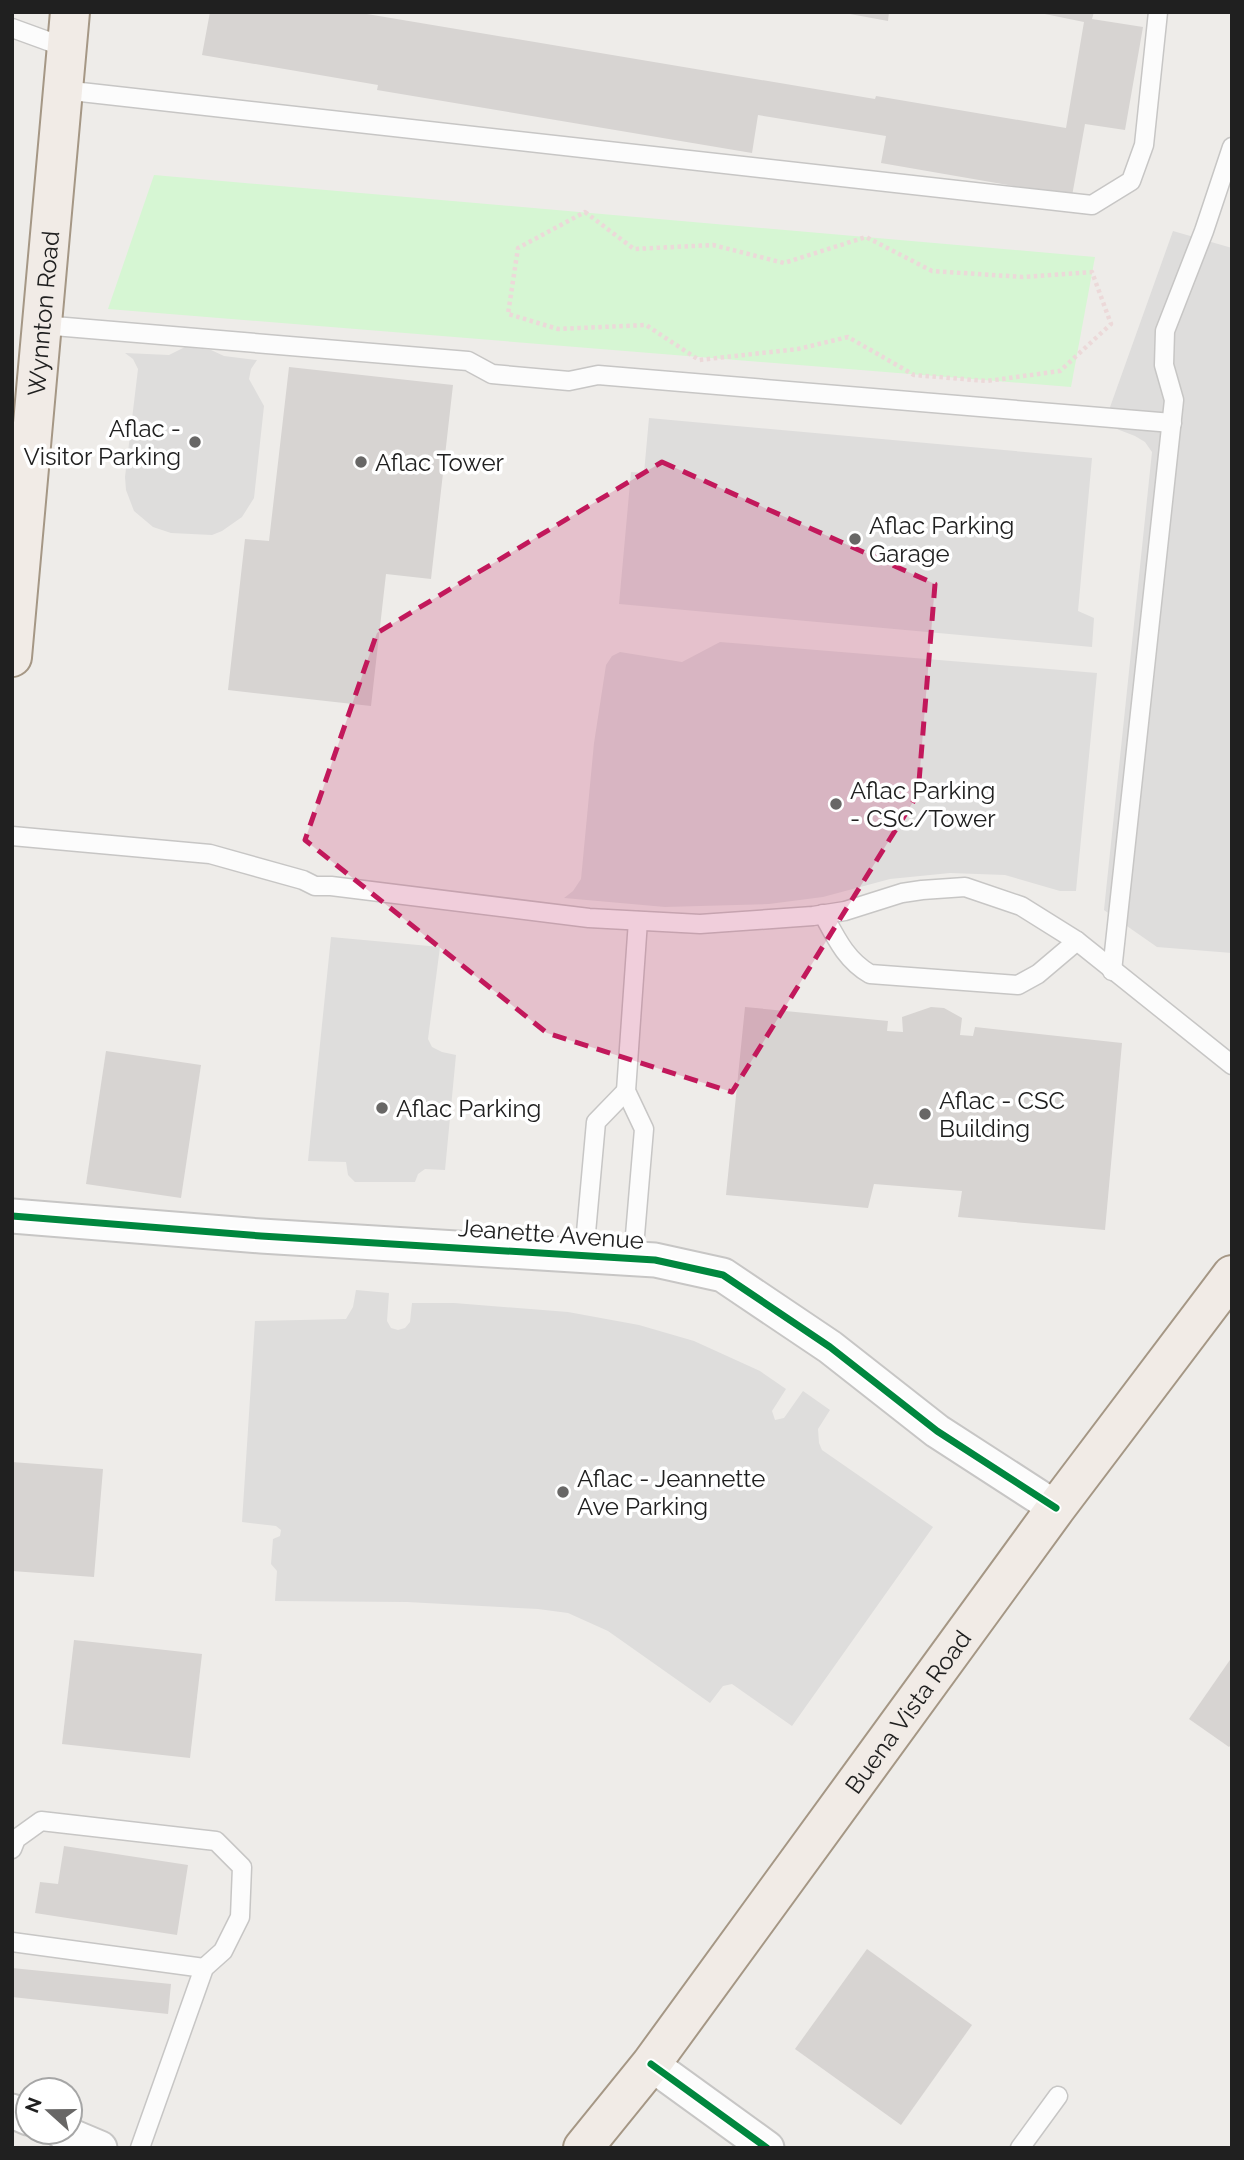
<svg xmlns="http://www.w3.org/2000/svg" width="1244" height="2160" font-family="Raleway,sans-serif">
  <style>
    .park { fill: #d6f6d3 }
    .parking { fill: #dedddc }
    .building { fill: #d7d4d2 }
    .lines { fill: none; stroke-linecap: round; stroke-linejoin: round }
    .lane-casing { stroke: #c7c6c5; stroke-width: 21 }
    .street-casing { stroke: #c7c6c5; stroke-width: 37 }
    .primary-casing { stroke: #a59785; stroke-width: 42 }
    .path { stroke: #ecd9d9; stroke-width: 4.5; stroke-dasharray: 3.5 3.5; stroke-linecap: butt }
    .lane { stroke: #fcfcfc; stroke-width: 18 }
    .street { stroke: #fcfcfc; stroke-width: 33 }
    .primary { stroke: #f1ebe6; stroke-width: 38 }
    .cycleway-casing { stroke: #fff; stroke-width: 11 }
    .cycleway { stroke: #00873e; stroke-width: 7 }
    .marked { fill: #c2185b; fill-opacity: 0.2; stroke: #c2185b; stroke-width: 5; stroke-dasharray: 14 9; stroke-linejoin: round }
    .poi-dot { fill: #686766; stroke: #fff; stroke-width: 2.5 }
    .labels { text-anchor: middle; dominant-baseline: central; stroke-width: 7; stroke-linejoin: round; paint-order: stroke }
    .street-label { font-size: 24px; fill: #202020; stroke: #fff }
    .poi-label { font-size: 24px; fill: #202020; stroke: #fff; text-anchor: start }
  </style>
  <rect width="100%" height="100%" fill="#eeece9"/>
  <polygon class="park" points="154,175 1095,257 1071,387 108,309"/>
  <g class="parking">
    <polygon points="1173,231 1232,248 1232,953 1157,947 1104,910 1152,452 1145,442 1135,436 1104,424"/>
    <polygon points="185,347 211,350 224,356 257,360 251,369 249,379 264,406 254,498 242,517 222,531 212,535 171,533 153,527 134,511 126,490 125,477 138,369 133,359 125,353 169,355"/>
    <polygon points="649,418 1092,458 1078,611 1094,618 1092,647 619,604 631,472 644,473"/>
    <polygon points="720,642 1097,673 1076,891 1060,891 1005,875 950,873 890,879 823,897 769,904 665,907 564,898 573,891 581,879 594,743 606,665 612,656 620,652 682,662"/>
    <polygon points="331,937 440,947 428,1039 432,1047 442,1052 456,1055 445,1170 425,1169 418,1174 415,1182 355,1182 348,1175 346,1162 308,1161"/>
    <polygon points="356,1290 389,1293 387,1321 391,1328 398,1330 405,1328 410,1322 412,1303 454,1303 568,1312 639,1325 694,1341 760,1371 786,1389 772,1411 775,1420 784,1418 803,1391 830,1410 818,1429 819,1443 822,1450 933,1527 792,1726 732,1684 723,1686 710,1703 608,1631 568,1613 538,1609 407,1602 275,1601 277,1571 271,1564 273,1539 280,1536 281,1530 276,1526 242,1522 255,1321 346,1319 353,1307"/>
  </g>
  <g class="building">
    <polygon points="210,12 355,12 875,99 876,96 1066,128 1084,22 1035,12 1094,12 1092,19 1143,27 1125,130 1085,124 1072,196 881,163 886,136 758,115 752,153 377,90 378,85 202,55"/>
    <polygon points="839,12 889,12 888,21"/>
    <polygon points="289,367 453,385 431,579 386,574 371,706 228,690 245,539 269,541"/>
    <polygon points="745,1007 888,1021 887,1031 903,1032 902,1017 931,1007 944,1008 962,1018 960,1035 973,1036 975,1027 1122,1043 1105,1230 958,1217 962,1191 874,1184 868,1208 726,1195"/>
    <polygon points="106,1051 201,1065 181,1198 86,1184"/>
    <polygon points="12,1462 103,1469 94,1577 12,1571"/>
    <polygon points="74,1640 202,1654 190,1758 62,1744"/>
    <polygon points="1232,1657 1232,1744 1229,1747 1189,1719"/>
    <polygon points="64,1846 188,1865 177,1935 35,1913 40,1882 58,1884"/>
    <polygon points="867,1949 972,2025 901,2125 795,2049"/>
    <polygon points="12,1968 171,1984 168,2014 12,1997"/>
  </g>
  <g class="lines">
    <defs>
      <g id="lane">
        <polyline points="12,28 67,48"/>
        <polyline points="63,90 1092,205 1131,181 1144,145 1158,12"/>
        <polyline points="42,325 468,361 492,374 569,381 598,375 1172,423"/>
        <polyline points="12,836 210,854 303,880 315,886 331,886 589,918 700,924 813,916 845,911 902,893 922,890 965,887 1021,906 1077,941 1232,1065"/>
        <path d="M823,914C836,938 846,960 870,974L1018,985L1038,974L1077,941"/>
        <polyline points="1112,971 1174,400 1164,365 1165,331 1204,231 1232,147"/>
        <polyline points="584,1255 596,1122 626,1091"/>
        <polyline points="633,1259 644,1129 626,1091 638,921"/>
        <polyline points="12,1849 16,1839 41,1821 216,1841 242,1867 240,1917 223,1951 204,1968 140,2148"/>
        <polyline points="12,1942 204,1968"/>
        <polyline points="1020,2148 1058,2096"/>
      </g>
      <g id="street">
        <polyline points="12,1216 261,1236 655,1260 723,1275 830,1347 937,1431 1056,1508"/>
        <polyline points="651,2064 767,2148"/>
        <polyline points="12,2111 28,2118"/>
        <polyline points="62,2132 100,2148"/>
      </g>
      <g id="primary">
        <path id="s1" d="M12,657L70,12"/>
        <path id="s2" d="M583,2148L651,2064L1056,1508L1232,1275"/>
      </g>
    </defs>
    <use href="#lane" class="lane-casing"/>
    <use href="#street" class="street-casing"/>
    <use href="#primary" class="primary-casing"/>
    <polygon class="path" points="585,212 634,249 713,245 784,263 866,237 932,271 1023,277 1092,272 1111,324 1060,371 987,381 914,375 848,337 798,349 699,360 646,325 558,329 508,314 518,248"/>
    <use href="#lane" class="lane"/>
    <use href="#street" class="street"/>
    <use href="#primary" class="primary"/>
    <defs>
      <g id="cycleway">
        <polyline points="12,1216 261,1236 655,1260 723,1275 830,1347 937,1431 1056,1508"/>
        <polyline points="651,2064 767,2148"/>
      </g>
    </defs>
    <use href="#cycleway" class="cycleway-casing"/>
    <use href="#cycleway" class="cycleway"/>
  </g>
  <path class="marked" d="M662,462L935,584L918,794L732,1092L547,1033L305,840L377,633Z"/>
  <g class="poi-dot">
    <circle cx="195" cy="442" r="7"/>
    <circle cx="361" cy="462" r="7"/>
    <circle cx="855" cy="539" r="7"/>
    <circle cx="836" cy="804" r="7"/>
    <circle cx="382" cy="1108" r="7"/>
    <circle cx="925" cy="1114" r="7"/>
    <circle cx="563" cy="1492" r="7"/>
  </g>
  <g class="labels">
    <g class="street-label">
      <text stroke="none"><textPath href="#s1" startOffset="345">Wynnton Road</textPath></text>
      <text transform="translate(551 1234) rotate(4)">Jeanette Avenue</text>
      <text stroke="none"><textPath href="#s2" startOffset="544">Buena Vista Road</textPath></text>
    </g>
    <g class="poi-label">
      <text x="181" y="428" text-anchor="end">Aflac -<tspan x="181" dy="28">Visitor Parking</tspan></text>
      <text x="375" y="462">Aflac Tower</text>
      <text x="869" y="525">Aflac Parking<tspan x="869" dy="28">Garage</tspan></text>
      <text x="850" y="790">Aflac Parking<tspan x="850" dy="28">- CSC/Tower</tspan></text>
      <text x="939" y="1100">Aflac - CSC<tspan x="939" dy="28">Building</tspan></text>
      <text x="396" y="1108">Aflac Parking</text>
      <text x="577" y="1478">Aflac - Jeannette<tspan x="577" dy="28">Ave Parking</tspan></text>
    </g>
  </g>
  <rect width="1244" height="2160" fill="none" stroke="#202020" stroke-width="28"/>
  <g transform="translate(49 2111) rotate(291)"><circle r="33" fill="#ffffff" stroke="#a6a6a6" stroke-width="2"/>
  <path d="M0-5L12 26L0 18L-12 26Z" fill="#686766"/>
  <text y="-10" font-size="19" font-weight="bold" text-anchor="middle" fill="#202020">N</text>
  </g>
</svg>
